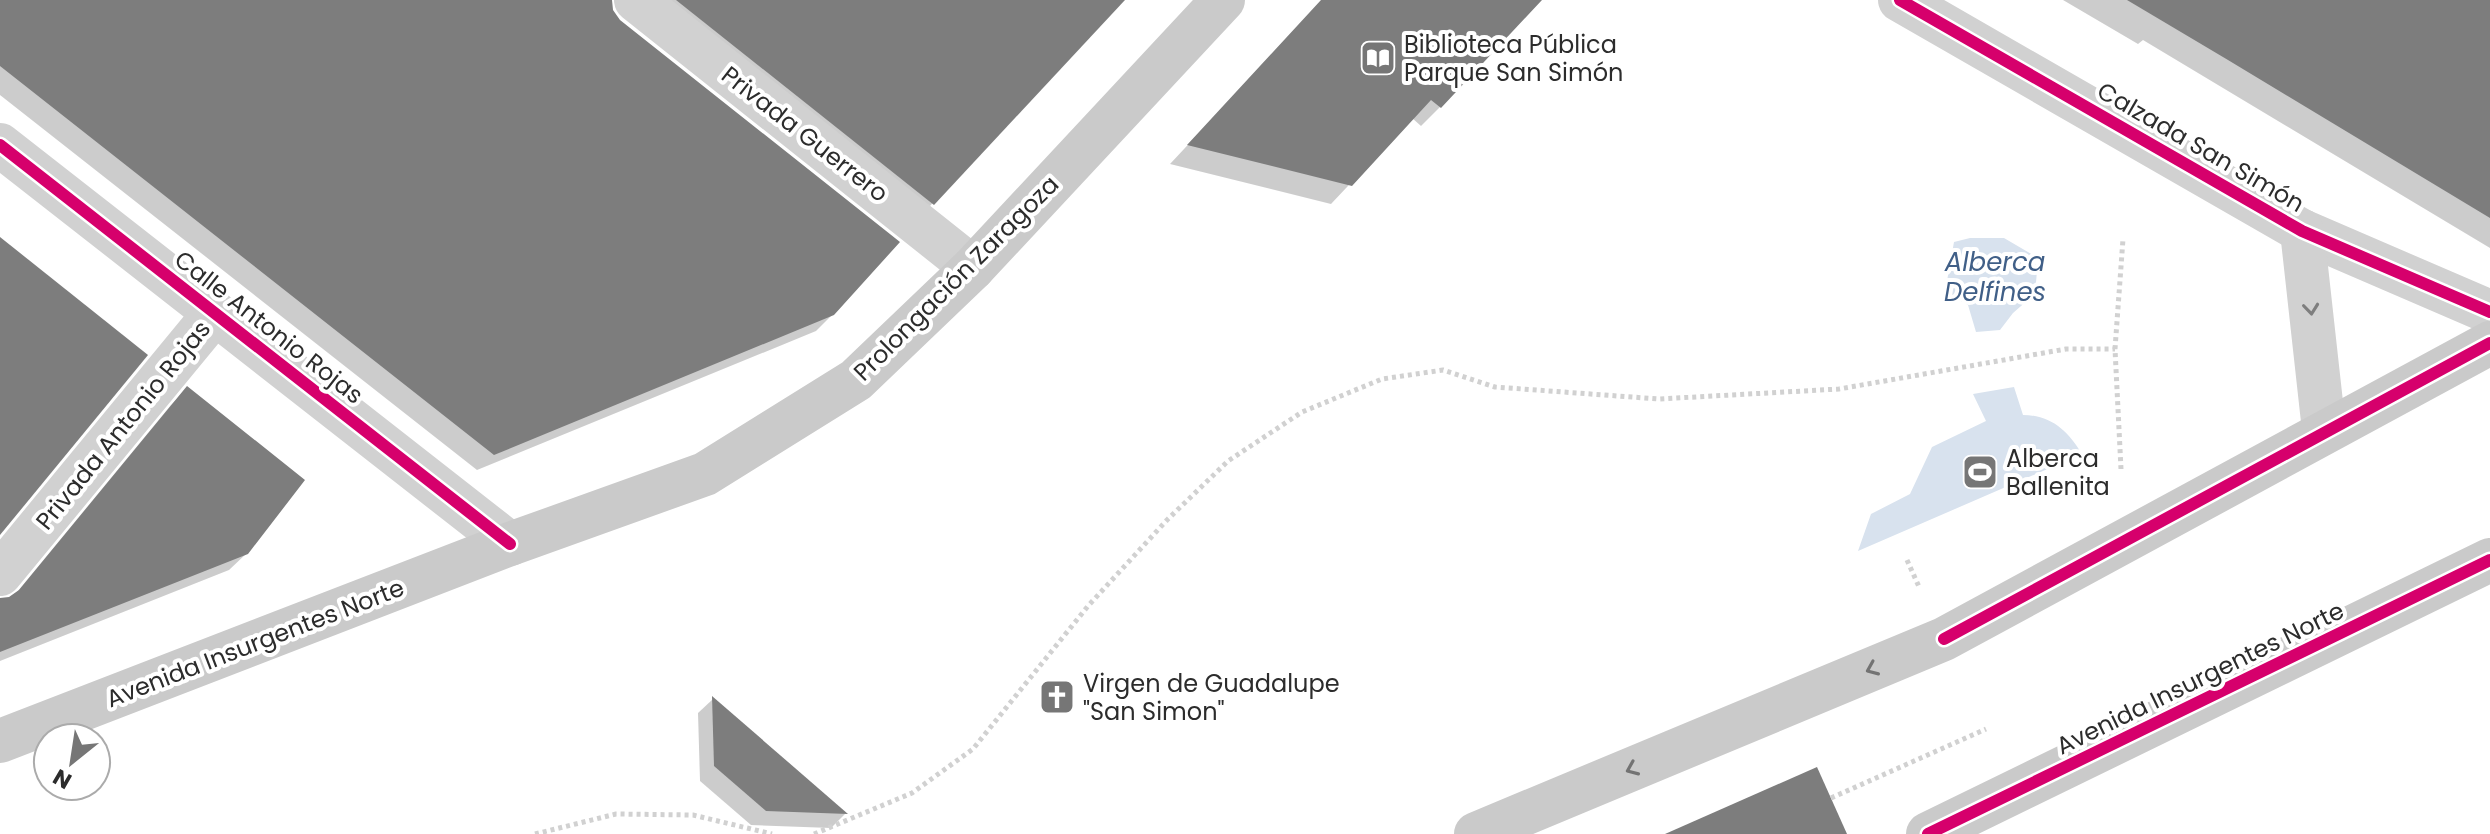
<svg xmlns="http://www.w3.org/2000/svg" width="2490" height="834" font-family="Poppins,sans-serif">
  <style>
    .water { fill: #d8e2ee }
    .shadow { fill: #0003 }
    .building { fill: #7d7d7d }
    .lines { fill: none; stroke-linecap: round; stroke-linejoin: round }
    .path { stroke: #d1d1d1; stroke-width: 5; stroke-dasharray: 4 4; stroke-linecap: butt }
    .minor { stroke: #d1d1d1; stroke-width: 44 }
    .tertiary { stroke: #d1d1d1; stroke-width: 44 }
    .secondary { stroke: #cacaca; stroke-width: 44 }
    .cycleway-casing { stroke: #fff; stroke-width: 17 }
    .cycleway { stroke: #d6006c; stroke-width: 12 }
    .oneway { stroke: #7e7e7e }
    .oneway2 { stroke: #737373 }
    .labels { text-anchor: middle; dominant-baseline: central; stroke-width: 8; stroke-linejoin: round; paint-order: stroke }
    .poi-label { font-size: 24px; fill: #2c2c2c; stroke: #fff; text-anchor: start }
    .street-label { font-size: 24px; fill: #2c2c2c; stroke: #fff }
    .water-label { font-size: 26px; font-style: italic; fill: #405f87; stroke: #fff }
  </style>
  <rect width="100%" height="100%" fill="#fff"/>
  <g class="water">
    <polygon points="1970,238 2004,238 2033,255 2037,271 2035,294 2013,313 2000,330 1976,332 1968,305 1945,292 1954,242"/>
    <path d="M2014,387L2023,415C2051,415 2068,431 2082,454L1858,551L1871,514L1910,494L1932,447L1986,421L1973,394Z"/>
  </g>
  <g class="shadow">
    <polygon points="0,0 610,0 611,11 833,314 816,331 477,470 0,95"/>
    <polygon points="639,0 1121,0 917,220"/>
    <polygon points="1323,0 1509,0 1440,107 1421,126 1412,118 1331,204 1170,164"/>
    <polygon points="2063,0 2490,0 2490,248 2143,40 2138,44"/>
    <polygon points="187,389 247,553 229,570 0,661 0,600 13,597 171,405"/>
    <polygon points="713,699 845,814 831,828 751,825 700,781 698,713"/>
  </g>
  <g class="building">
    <polygon points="0,0 612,0 613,10 620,20 900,242 834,315 494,455 0,66"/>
    <polygon points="676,0 1125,0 934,205"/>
    <polygon points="1321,0 1542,0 1441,108 1431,100 1352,186 1187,145"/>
    <polygon points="2127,0 2490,0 2490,218 2228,60"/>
    <polygon points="0,237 148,355 0,535"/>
    <polygon points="187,386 305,480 248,554 0,652 0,598 9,597 19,590"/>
    <polygon points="712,696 848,814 766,811 714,766"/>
    <polygon points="1817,767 1847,834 1665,834"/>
  </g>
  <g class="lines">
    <g class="path">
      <polyline points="2121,469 2115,349 2123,239"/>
      <polyline points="1907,560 1920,589"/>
      <polyline points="1831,798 1986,729"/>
      <polyline points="535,834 616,814 693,815 772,834"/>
      <polyline points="814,834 912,793 973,749 1088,606 1167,520 1228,461 1302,412 1382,379 1443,370 1495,387 1659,399 1839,389 2066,349 2115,349"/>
    </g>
    <g class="minor">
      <polyline points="636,0 973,268"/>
      <polyline points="0,145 510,544"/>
      <polyline points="0,574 215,313"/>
    </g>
    <g class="tertiary">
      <polyline points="1900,0 2302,231 2490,312"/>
      <polyline points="2302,231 2324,430"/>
    </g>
    <g class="secondary">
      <polyline points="0,741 510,544 705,474 856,380 973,268 1223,0"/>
      <polyline points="1476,834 1944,639 2490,343"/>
      <polyline points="1928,834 2490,560"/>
    </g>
    <defs>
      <g id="cycleway">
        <polyline points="1900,0 2302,231 2490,312"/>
        <polyline points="0,145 510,544"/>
        <polyline points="1944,639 2490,343"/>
        <polyline points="1928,834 2490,560"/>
      </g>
    </defs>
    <use href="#cycleway" class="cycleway-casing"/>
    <use href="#cycleway" class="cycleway"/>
  </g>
  <defs><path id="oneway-chevron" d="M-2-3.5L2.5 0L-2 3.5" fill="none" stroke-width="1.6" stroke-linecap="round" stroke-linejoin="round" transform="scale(2)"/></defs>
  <use class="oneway" href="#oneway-chevron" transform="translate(2311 309) rotate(84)"/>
  <g class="oneway2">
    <use href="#oneway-chevron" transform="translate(1872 669) rotate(157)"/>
    <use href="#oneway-chevron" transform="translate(1632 769) rotate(157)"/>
  </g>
  <defs>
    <symbol id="library-square" viewBox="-11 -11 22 22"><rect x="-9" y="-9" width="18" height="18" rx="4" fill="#767676" stroke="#fff"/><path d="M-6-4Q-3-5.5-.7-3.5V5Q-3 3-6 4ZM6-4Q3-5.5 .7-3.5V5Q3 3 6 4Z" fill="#fff"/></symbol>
    <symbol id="stadium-square" viewBox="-11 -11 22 22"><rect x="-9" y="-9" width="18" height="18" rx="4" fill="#767676" stroke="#fff"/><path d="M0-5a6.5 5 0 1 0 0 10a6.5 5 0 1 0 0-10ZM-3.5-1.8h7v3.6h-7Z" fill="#fff"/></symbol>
    <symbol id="church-square" viewBox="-11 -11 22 22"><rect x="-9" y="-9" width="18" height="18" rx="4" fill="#767676" stroke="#fff"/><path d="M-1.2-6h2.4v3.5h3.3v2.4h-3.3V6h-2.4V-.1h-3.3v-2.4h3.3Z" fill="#fff"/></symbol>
  </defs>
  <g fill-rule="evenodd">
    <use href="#library-square" x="1358" y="38" width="40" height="40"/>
    <use href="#stadium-square" x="1960" y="452" width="40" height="40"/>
    <use href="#church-square" x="1037" y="677" width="40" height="40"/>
  </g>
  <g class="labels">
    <g class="poi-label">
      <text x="1404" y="44">Biblioteca Pública<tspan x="1404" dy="28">Parque San Simón</tspan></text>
      <text x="2006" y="458">Alberca<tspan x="2006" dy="28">Ballenita</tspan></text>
      <text x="1083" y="683">Virgen de Guadalupe<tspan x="1083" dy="28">"San Simon"</tspan></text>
    </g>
    <g class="street-label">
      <text transform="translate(805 134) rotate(38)">Privada Guerrero</text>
      <text transform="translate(2201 147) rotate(30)">Calzada San Simón</text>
      <text transform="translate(956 278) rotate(-45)">Prolongación Zaragoza</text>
      <text transform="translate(269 327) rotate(38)">Calle Antonio Rojas</text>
      <text transform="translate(123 425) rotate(-51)">Privada Antonio Rojas</text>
      <text transform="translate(255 643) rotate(-21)">Avenida Insurgentes Norte</text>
      <text transform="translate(2200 678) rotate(-26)">Avenida Insurgentes Norte</text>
    </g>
    <g class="water-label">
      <text x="1995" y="262">Alberca<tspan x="1995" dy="30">Delfines</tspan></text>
    </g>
  </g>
  <g transform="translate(72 762) rotate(210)"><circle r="38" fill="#ffffff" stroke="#ababab" stroke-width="2"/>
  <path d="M0-6L14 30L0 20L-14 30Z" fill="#767676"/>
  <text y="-12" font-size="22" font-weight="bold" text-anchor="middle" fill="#2c2c2c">N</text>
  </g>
</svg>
